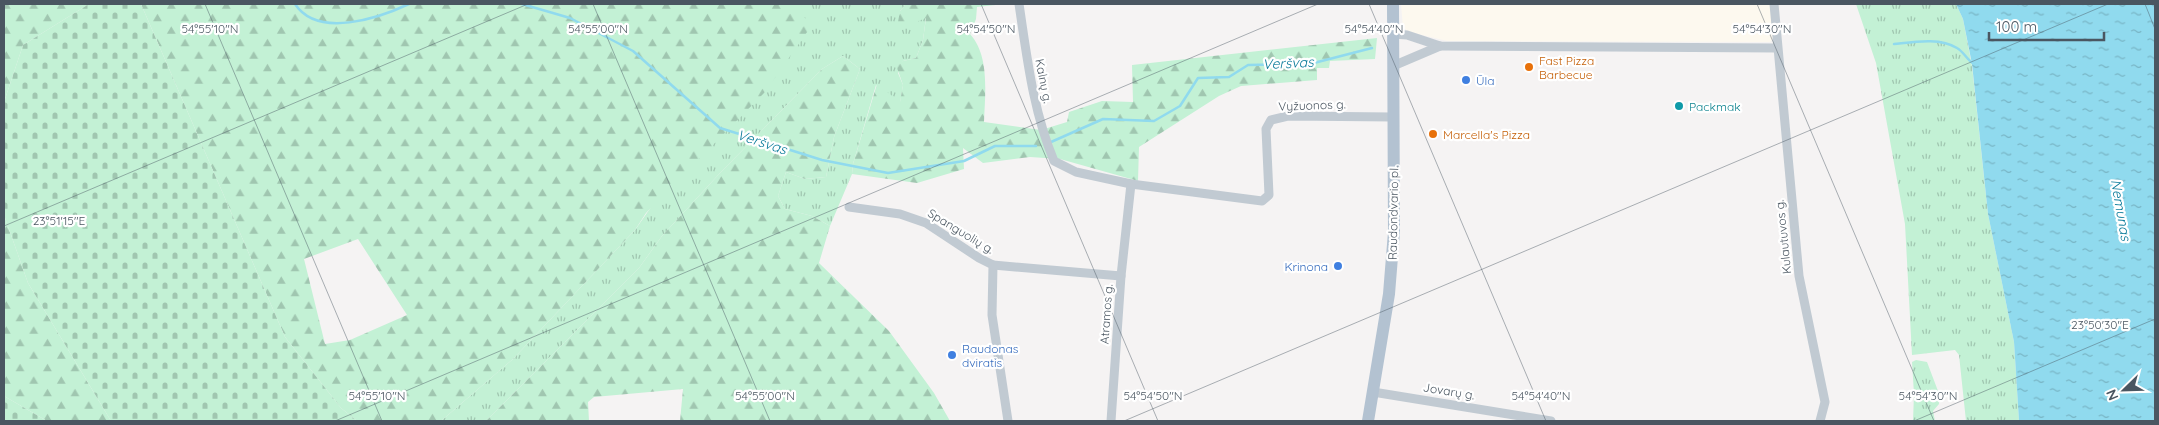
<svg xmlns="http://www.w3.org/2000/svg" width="2159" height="425" font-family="Quicksand,sans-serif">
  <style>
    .commercial { fill: #fdf9ef }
    .grass { fill: url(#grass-tufts) }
    .forest { fill: url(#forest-firs); fill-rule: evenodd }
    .cemetery { fill: url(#cemetery-stones) }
    .water { fill: url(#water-ripples) }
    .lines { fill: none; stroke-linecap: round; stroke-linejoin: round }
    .stream { stroke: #90daee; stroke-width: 2.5 }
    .minor { stroke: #c1cad2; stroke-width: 9 }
    .primary { stroke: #b3c2d1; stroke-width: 12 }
    .ticks { fill: none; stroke: #4a5661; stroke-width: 1; stroke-opacity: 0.45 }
    .food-dot { fill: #e8710a; stroke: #fff; stroke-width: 2 }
    .shop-dot { fill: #3f7fe0; stroke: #fff; stroke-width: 2 }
    .culture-dot { fill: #0f9aa8; stroke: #fff; stroke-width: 2 }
    .labels { text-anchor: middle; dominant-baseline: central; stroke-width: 4.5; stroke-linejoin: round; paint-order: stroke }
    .food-label { font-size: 12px; fill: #c56008; stroke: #fff; text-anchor: start }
    .shop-label { font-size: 12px; fill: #366cbe; stroke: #fff; text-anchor: start }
    .street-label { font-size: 12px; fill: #4a5661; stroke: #fff }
    .culture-label { font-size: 12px; fill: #0d838f; stroke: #fff; text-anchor: start }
    .water-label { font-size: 14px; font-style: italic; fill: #0c7c9b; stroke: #fff }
    .ticks-label { font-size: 12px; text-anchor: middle; fill: #4a5661; stroke: #fff; stroke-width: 4.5; stroke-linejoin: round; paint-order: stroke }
  </style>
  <defs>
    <pattern id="grass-tufts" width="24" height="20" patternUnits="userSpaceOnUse" patternTransform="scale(1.25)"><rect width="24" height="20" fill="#c3f1d5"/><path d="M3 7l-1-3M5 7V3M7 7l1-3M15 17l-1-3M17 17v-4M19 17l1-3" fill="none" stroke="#a0c6b0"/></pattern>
    <pattern id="forest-firs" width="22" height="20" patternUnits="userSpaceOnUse" patternTransform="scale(1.25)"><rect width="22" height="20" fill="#c3f1d5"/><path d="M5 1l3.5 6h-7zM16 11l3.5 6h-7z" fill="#a0c6b0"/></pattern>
    <pattern id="cemetery-stones" width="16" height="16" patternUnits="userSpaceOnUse" patternTransform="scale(1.25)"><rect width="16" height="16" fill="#c3f1d5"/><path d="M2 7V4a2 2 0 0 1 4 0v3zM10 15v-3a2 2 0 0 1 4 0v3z" fill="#a0c6b0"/></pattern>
    <pattern id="water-ripples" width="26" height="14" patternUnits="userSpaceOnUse" patternTransform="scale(1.25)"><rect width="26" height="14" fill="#90daee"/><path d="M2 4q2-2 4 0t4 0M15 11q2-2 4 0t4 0" fill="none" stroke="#78b4c4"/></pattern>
  </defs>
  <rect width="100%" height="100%" fill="#f5f3f3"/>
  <polygon class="commercial" points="1401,4 1767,4 1772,5 1774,37 1770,42 1447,41 1410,32 1403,28"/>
  <g class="grass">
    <polygon points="791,4 906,4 900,11 926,17 923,40 916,58 903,61 898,73 903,85 900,103 876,85 853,164 852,174 830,226 812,216 785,209 778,196 786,172 805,179 826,177 834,137 860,69 843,56 822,69 720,173 662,236 639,268 486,421 441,421 513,359 635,230 792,6"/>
    <polygon points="1856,4 1956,4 1963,19 1972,66 1988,214 2014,342 2019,421 1966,421 1959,355 1955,350 1912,355 1905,224 1876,63"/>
    <polygon points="1916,360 1927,362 1938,391 1939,404 1933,411 1935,421 1913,421 1914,394 1912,362"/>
  </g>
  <g class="forest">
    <polygon points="4,4 89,4 23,45 4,102"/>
    <path d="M141,4H791L812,25L765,92L646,213L635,230L513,359L441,421H357L341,408L285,337ZM358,239L407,315L350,340L325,344L304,259Z"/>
    <path d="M906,4H1004L977,7L976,19L970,34C990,56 985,94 984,122L1041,130L1067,122L1069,112L1102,101L1133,102L1132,65L1377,38L1375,59L1330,61L1329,68H1317V80L1241,86L1219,96L1139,147L1138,181L1060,159L1030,157L983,163L963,148L964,169L917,183L852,174L853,164L877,84L900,102L903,85L896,65L903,61L916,58L923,40L926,18L906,26L898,22L900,11Z"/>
    <polygon points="843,56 860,69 834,137 826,177 805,179 786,172 778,196 785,209 812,216 830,226 819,263 889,331 934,393 950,421 680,421 683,389 594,397 588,402 589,421 486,421 639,268 662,236 720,173 822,69"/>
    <polygon points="4,215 28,283 111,421 47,421 4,396"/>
  </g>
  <g class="cemetery">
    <polygon points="89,4 141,4 285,337 341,408 357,421 111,421 28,283 4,215 4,102 23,45"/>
    <polygon points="4,396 47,421 4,421"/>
  </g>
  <polygon class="water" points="1956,4 2155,4 2155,421 2019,421 2014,342 1988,214 1972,64 1963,19"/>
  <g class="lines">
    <g class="stream">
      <path d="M295,4C318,39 379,18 409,4"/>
      <polyline points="522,4 570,18 633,51 720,128 822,160 888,173 964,161 995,146 1036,146"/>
      <path d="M1894,44C1913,42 1940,37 1957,48C1964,52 1967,60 1974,64"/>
      <polyline points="1051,142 1103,119 1154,121 1180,106 1198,78 1229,77 1248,65 1310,64 1372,48"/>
    </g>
    <g class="minor">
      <path d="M1019,4C1027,57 1033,111 1054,161L1076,172L1131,184L1262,201L1269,195L1266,129L1271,120L1288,116L1393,117"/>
      <polyline points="1774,4 1799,276 1825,402 1820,421"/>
      <polyline points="1393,34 1407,35 1440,46 1777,48"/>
      <polyline points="1393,66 1440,46"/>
      <polyline points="849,207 900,214 926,223 979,258 993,265 992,315 1008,421"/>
      <polyline points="993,265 1121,276"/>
      <polyline points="1373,392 1551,421"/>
      <polyline points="1111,421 1121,276 1131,184"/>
    </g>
    <polyline class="primary" points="1368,421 1389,294 1394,232 1393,4"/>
  </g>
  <path class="ticks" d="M205,4L382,421M593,4L770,421M981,4L1158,421M1369,4L1546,421M1757,4L1934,421M2145,4L2155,29M4,226L528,4M335,421L1318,4M1124,421L2108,4M1914,421L2155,319"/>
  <g class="food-dot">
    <circle cx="1529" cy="67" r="5"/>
    <circle cx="1433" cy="134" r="5"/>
  </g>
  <g class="shop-dot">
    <circle cx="1466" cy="80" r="5"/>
    <circle cx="1338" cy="266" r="5"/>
    <circle cx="952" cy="355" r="5"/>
  </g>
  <circle class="culture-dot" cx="1679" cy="106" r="5"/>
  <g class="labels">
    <g class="food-label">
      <text x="1539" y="60">Fast Pizza<tspan x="1539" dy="14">Barbecue</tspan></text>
      <text x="1443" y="134">Marcella's Pizza</text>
    </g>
    <g class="shop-label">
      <text x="1476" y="80">Ūla</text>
      <text x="1328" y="266" text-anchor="end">Krinona</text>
      <text x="962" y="348">Raudonas<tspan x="962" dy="14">dviratis</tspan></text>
    </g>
    <g class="street-label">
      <text transform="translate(1044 81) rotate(79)">Kalnų g.</text>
      <text transform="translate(1312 105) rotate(-2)">Vyžuonos g.</text>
      <text transform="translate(1393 213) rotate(-89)">Raudondvario pl.</text>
      <text transform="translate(961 231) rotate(31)">Spanguolių g.</text>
      <text transform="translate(1783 237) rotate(-96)">Kulautuvos g.</text>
      <text transform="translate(1106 314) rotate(-86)">Atramos g.</text>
      <text transform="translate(1449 391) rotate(9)">Jovarų g.</text>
    </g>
    <g class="culture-label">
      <text x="1689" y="106">Packmak</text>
    </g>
    <g class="water-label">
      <text transform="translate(1288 63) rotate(-3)">Veršvas</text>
      <text transform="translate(762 142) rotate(18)">Veršvas</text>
      <text transform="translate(2121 210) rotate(80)">Nemunas</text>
    </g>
  </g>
  <g class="ticks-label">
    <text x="210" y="33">54°55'10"N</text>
    <text x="598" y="33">54°55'00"N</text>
    <text x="986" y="33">54°54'50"N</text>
    <text x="1374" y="33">54°54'40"N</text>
    <text x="1762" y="33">54°54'30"N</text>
    <text x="59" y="225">23°51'15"E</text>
    <text x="2100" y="329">23°50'30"E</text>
    <text x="377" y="400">54°55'10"N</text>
    <text x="765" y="400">54°55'00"N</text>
    <text x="1153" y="400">54°54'50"N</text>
    <text x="1541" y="400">54°54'40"N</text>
    <text x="1928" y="400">54°54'30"N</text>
  </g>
  <rect width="2159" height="425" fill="none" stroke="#4a5661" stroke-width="10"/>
  <g transform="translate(2124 390) rotate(247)" stroke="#ffffff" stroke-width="4" paint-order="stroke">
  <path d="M0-4L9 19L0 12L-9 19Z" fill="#4a5661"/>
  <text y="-8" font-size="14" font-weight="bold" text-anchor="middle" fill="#4a5661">N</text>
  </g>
  <path d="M1989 32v8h115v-8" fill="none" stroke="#4a5661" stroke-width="2.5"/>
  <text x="1996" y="32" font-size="15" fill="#4a5661" stroke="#ffffff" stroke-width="4" paint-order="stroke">100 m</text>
</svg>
